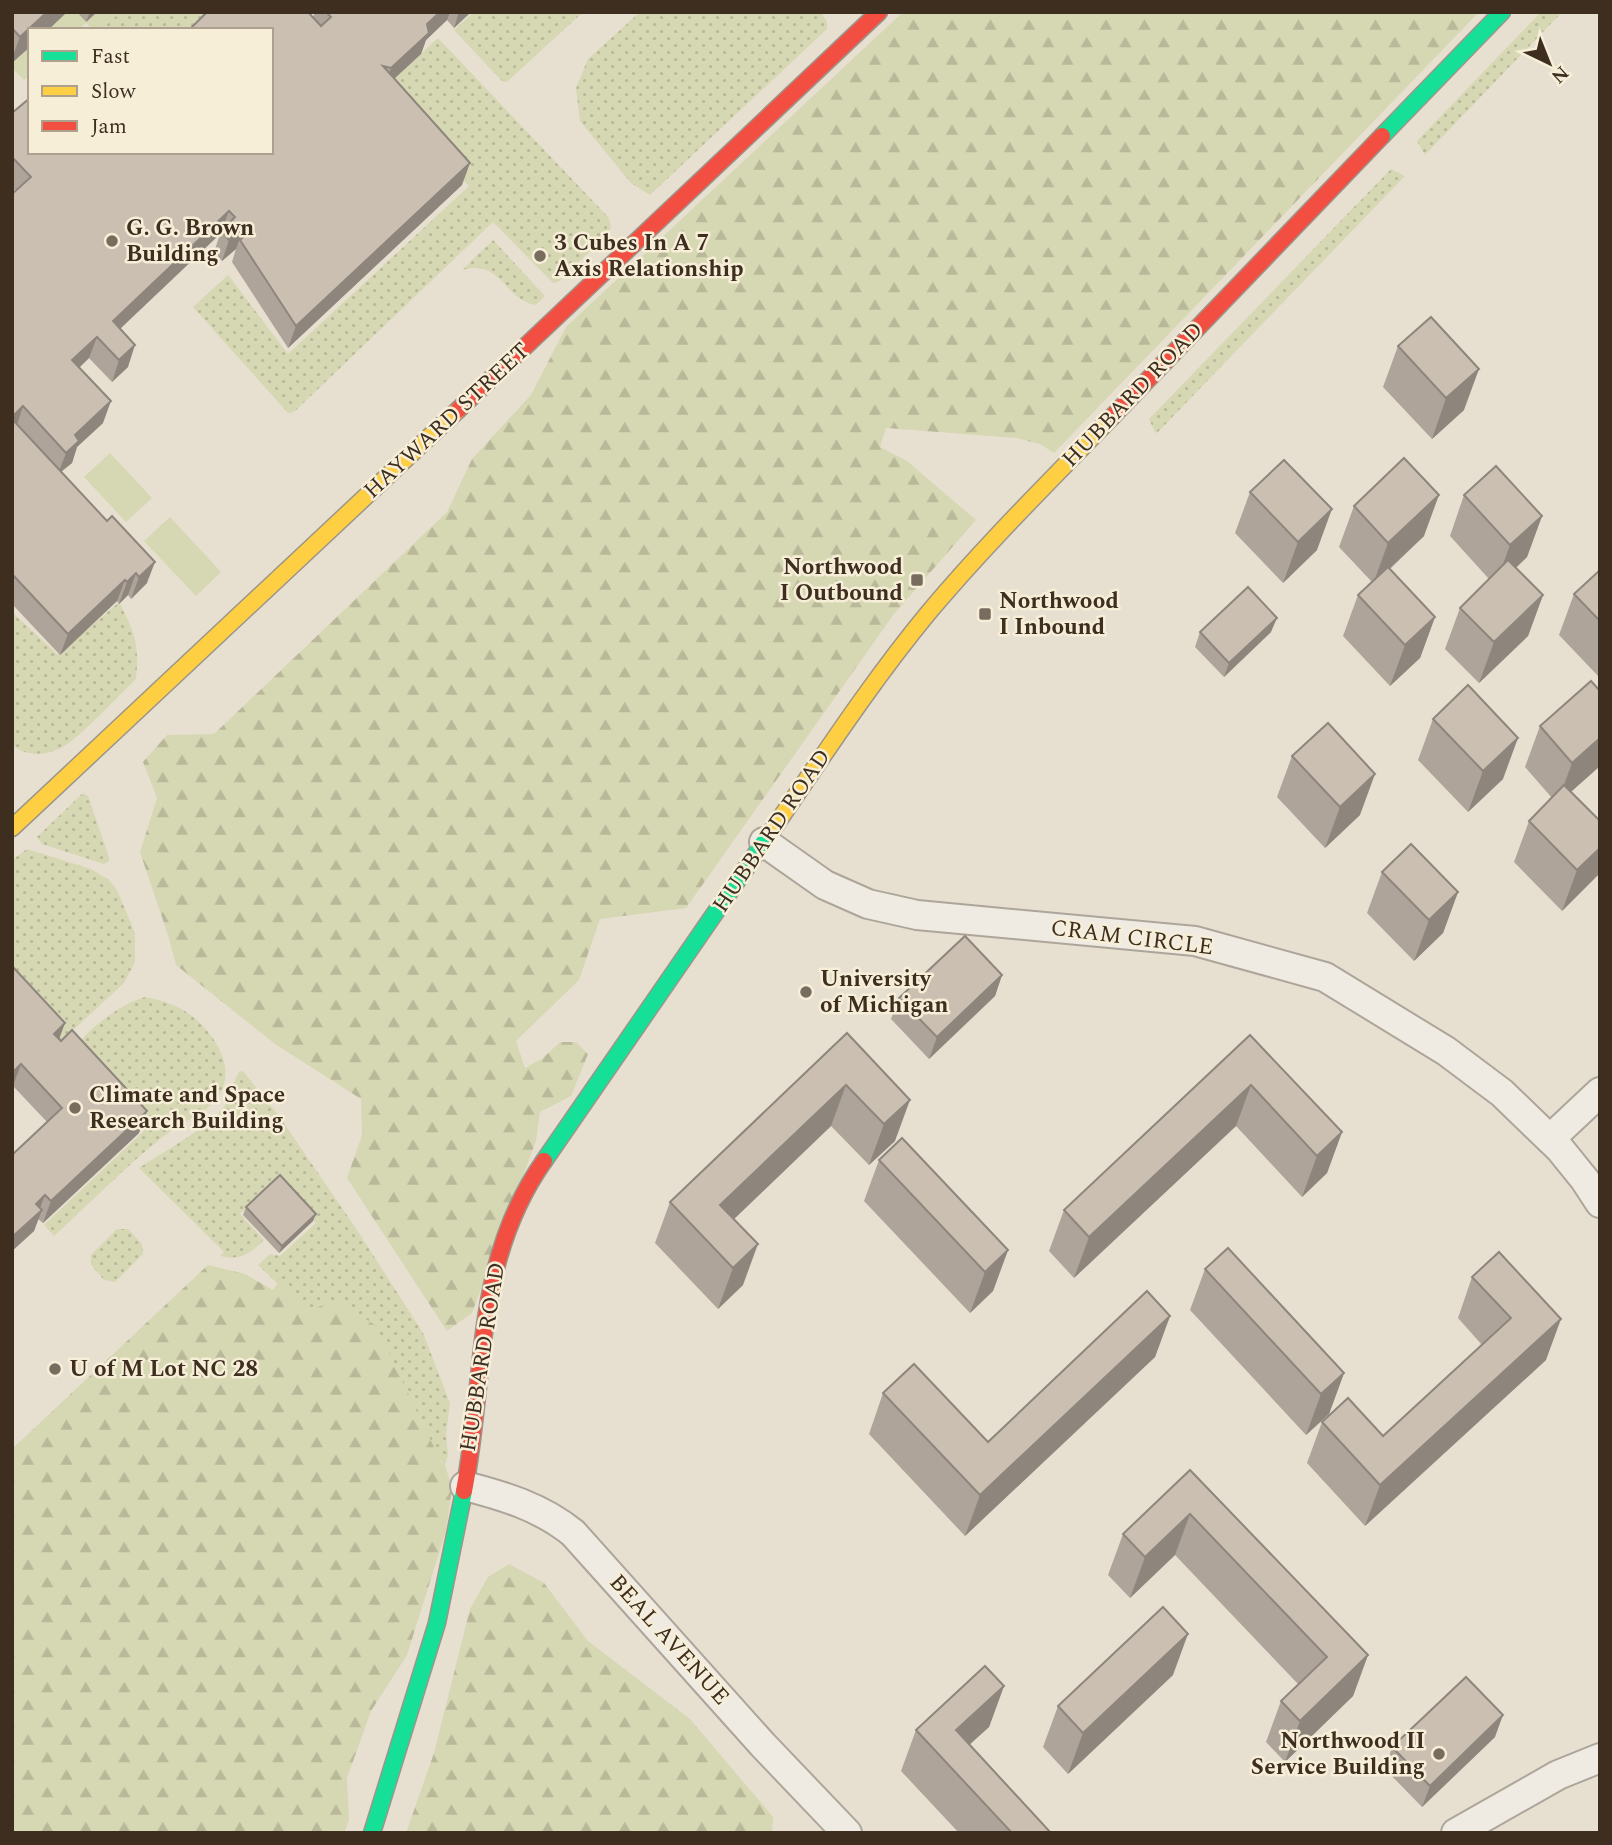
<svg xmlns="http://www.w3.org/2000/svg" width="1612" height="1845" font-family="Spectral,serif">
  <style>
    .grass { fill: url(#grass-dots) }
    .forest { fill: url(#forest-firs) }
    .green { fill: #d6d7b3 }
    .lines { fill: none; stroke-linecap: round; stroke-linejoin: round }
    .street-casing { stroke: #ada599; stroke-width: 32 }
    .fast-casing { stroke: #9c958a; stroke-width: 19 }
    .slow-casing { stroke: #9c958a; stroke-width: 19 }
    .jam-casing { stroke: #9c958a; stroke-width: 19 }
    .street { stroke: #efebe3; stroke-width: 28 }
    .fast { stroke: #16e098; stroke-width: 16 }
    .slow { stroke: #ffcf43; stroke-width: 16 }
    .jam { stroke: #f24e42; stroke-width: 16 }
    .wall { fill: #afa499 }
    .shaded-wall { fill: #8e867d }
    .building { fill: #cbbfb2; stroke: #8e867d; stroke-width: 2 }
    .poi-dot { fill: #786c5e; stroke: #f7eed8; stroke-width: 2.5 }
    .labels { text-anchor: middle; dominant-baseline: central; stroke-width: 5; stroke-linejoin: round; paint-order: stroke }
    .poi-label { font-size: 23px; font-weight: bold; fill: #3d2e20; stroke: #f7eed8; text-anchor: start }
    .street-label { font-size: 23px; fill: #3d2e20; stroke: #f7eed8 }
  </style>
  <defs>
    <pattern id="grass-dots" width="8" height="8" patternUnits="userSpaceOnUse" patternTransform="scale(1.75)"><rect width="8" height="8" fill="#d6d7b3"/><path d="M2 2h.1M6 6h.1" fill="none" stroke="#b9b99a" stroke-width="1.8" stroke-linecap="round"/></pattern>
    <pattern id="forest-firs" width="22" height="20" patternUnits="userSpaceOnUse" patternTransform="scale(1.75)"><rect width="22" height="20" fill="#d6d7b3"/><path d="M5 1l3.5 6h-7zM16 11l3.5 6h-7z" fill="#b9b99a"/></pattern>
  </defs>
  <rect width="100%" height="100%" fill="#e7e0d1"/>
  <g class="grass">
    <polygon points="120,12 201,12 211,23 204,30 101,30"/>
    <polygon points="474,12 583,12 507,82 502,81 454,30"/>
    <polygon points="640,12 821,12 827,22 827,29 650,195 631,183 580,121 576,88 588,59"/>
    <polygon points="1541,12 1562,12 1425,155 1417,141"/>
    <polygon points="438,38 609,218 611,227 607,235 558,282 553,283 493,222 294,412 288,413 193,307 228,275 288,354 469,186 381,91"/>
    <polygon points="1391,169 1405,176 1157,433 1155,432 1149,419"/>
    <path d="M493,240L545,296L536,305C503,299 502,259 462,270Z"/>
    <path d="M119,602C134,630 140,646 136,679C120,694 76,742 59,749C43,756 26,756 12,745V612L58,655Z"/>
    <polygon points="83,793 88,796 109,857 109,861 104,864 42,844 37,837"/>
    <polygon points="27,849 91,869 109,880 117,890 135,933 135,962 124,983 59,1043 12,993 12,860"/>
    <path d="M145,997C170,1001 193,1012 209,1033C221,1049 230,1067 223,1087C215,1109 192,1117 175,1128C134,1157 92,1202 54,1236L44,1225L144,1131L69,1052C91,1029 113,1007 145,997Z"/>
    <path d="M243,1071L279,1116L359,1233L423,1333L450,1403L446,1435L448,1455L445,1465L306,1311L258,1265L270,1254L280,1256L316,1223L276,1179L240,1214L264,1240C250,1253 241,1261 221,1256L224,1252L139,1168C163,1152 206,1129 224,1107C232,1096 232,1083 239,1072Z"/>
    <polygon points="117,1229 128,1229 142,1244 143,1254 115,1282 104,1280 91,1265 91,1255"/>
  </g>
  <g class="forest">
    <polygon points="903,12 1479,12 1054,453 1040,444 1016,438 886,428 880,447 907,461 976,520 894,614 686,908 600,919 579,980 516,1041 525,1068 543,1058 560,1042 576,1042 588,1054 571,1096 540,1112 536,1141 472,1313 447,1331 347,1178 362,1135 361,1099 275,1044 176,965 168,935 140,852 157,798 143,762 167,735 214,734 447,512 472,459 531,395 566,327"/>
    <polygon points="208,1265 245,1274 273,1290 278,1283 306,1311 338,1300 376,1326 441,1462 445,1465 452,1488 446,1531 407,1655 371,1711 347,1778 349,1820 344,1833 12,1833 12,1449"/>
    <polygon points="509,1564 544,1583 588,1641 690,1719 773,1817 772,1833 406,1833 434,1753 470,1609 488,1577"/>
  </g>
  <g class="green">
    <polygon points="67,12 77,12 86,22 97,12 120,12 101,30 93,30 86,23 78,30 48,30"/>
    <polygon points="30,47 30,75 24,80 12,68 12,63"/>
    <polygon points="110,453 152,498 126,522 84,477"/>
    <polygon points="170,517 221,572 196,596 144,541"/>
  </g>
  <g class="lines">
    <defs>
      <g id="street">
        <polyline points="764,842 825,885 868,904 917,915 1195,941 1325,977 1446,1051 1502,1093 1560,1149 1585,1180 1600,1203"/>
        <polyline points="1550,1139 1600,1092"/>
        <path d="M465,1486C504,1496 541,1507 573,1533L763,1745L847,1833"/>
        <polyline points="1456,1833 1558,1775 1600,1758"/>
      </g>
      <g id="fast">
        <polyline points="1382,136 1502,12"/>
        <polyline points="544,1161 773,829"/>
        <polyline points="372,1833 437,1623 464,1491"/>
      </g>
      <g id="slow">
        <polyline points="12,828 458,410"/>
        <path d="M773,829C823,756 872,681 929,612C986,544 1050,481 1112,417"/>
      </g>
      <g id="jam">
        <polyline points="458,410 879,12"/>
        <polyline points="1112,417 1382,136"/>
        <path d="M464,1491C487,1375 472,1264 544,1161"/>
      </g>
    </defs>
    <use href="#street" class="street-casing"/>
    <use href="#fast" class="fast-casing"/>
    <use href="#slow" class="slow-casing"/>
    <use href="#jam" class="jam-casing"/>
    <use href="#street" class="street"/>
    <use href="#fast" class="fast"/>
    <use href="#slow" class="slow"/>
    <use href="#jam" class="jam"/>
  </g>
  <g class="wall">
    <polygon points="12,12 67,12 48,30 30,30 12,63"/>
    <polygon points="77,12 97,12 86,22"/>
    <polygon points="201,12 308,12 313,17 315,12 471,12 454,28 447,20 426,40 421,54 394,79 462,185 288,348 232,262 236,249 222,261 214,252 220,234 120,329 128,367 112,382 89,358 79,368 103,423 77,447 72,463 61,472 147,583 131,599 128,595 119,604 117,601 60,655 12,604 12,194 16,191 12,187 12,113 30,152 271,152 204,15"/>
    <polygon points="1398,346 1464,410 1432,439 1383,387"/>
    <polygon points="1250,492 1317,550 1283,583 1235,533"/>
    <polygon points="1464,495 1542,516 1527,557 1516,568 1543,595 1528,636 1479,683 1445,649 1460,608 1489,579 1450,536"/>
    <polygon points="1354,506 1424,536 1390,569 1435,617 1420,658 1390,686 1343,636 1358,595 1372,582 1339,547"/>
    <polygon points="1600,570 1600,678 1559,635 1574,594"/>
    <polygon points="1200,632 1271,632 1224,677 1195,647"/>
    <polygon points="1433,719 1503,779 1468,812 1418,760"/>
    <polygon points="1540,726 1600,766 1571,792 1598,875 1562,911 1514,862 1529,821 1552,798 1525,767"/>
    <polygon points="1292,756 1360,815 1325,848 1277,797"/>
    <polygon points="1382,872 1458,892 1443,933 1414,961 1367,913"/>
    <polygon points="12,966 59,1039 139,1133 43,1223 38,1219 34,1231 12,1251 12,1155 47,1122 13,1086 12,1087"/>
    <polygon points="1002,975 995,996 929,1059 891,1019 899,998"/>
    <polygon points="847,1033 895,1141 869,1165 831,1126 734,1219 743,1285 718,1309 655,1243 670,1202"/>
    <polygon points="1250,1035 1342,1132 1327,1173 1302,1197 1236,1126 1074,1278 1049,1251 1064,1210"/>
    <polygon points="879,1160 1008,1250 993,1291 970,1313 864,1201"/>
    <polygon points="246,1207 313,1221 279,1253 243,1215"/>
    <polygon points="1499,1252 1546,1360 1365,1526 1307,1463 1322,1422 1383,1436 1482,1345 1458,1318 1472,1277"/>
    <polygon points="1205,1269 1344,1373 1329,1414 1306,1435 1190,1310"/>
    <polygon points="1170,1316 1155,1357 965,1536 869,1434 883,1393 988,1442"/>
    <polygon points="1190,1470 1368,1655 1353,1696 1285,1762 1266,1742 1281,1701 1298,1684 1175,1555 1130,1598 1108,1575 1123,1534"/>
    <polygon points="1173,1675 1068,1774 1043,1747 1058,1706"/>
    <polygon points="1004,1686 989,1727 969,1745 1051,1833 959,1833 901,1771 916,1730"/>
    <polygon points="1495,1737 1422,1807 1385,1769 1392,1747"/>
  </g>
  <g class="shaded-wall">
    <polygon points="47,12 67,12 48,30 30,30 30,47 12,63 12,58 20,37"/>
    <polygon points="90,12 97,12 86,22"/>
    <polygon points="440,12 450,12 447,20 426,40 421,54 383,89 391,68 427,24"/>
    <polygon points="459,12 471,12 454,28"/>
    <polygon points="470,163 462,185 288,348 296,326"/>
    <polygon points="229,211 220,234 105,343 113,321"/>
    <polygon points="244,227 236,249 222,261 229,240"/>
    <polygon points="97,337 89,358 64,382 72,360"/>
    <polygon points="135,345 128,367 112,382 119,360"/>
    <polygon points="1479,369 1464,410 1432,439 1446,398"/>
    <polygon points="111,401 103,423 77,447 72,463 58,474 66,453 75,435"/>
    <polygon points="23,406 16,428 12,431 12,417"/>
    <polygon points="1439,495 1424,536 1373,584 1388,543"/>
    <polygon points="1332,509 1317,550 1283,583 1298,542"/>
    <polygon points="1542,516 1527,557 1495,586 1510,545"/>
    <polygon points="155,562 147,583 131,599 139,577"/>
    <polygon points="136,573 128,595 119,604 127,582"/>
    <polygon points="125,580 117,601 60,655 68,634"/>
    <polygon points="1543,595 1528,636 1479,683 1494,642"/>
    <polygon points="1435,617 1420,658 1390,686 1405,645"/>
    <polygon points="1277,618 1271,632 1224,677 1229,663"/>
    <polygon points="1518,738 1503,779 1468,812 1483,771"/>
    <polygon points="1600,738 1600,766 1557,804 1572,763"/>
    <polygon points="1375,774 1360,815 1325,848 1340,807"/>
    <polygon points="1600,848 1600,871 1598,875 1562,911 1577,870"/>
    <polygon points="1458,892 1443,933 1414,961 1429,920"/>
    <polygon points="1002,975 995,996 929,1059 937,1037"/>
    <polygon points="65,1023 57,1045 54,1034"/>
    <polygon points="21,1064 13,1086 12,1087 12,1073"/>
    <polygon points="846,1085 831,1126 709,1243 720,1205"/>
    <polygon points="1251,1085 1236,1126 1074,1278 1089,1237"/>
    <polygon points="910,1100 895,1141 869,1165 884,1124"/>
    <polygon points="147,1111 139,1133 43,1223 51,1201"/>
    <polygon points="1342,1132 1327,1173 1302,1197 1317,1156"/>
    <polygon points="45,1195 38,1213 42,1210 34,1231 12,1251 12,1237 36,1204"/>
    <polygon points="316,1214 313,1221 279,1253 282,1246"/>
    <polygon points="758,1244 743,1285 718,1309 733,1268"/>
    <polygon points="1008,1250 993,1291 970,1313 985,1272"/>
    <polygon points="1170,1316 1155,1357 965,1536 980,1495"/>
    <polygon points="1561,1319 1546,1360 1365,1526 1380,1485"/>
    <polygon points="1344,1373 1329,1414 1306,1435 1321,1394"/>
    <polygon points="1190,1514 1175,1555 1130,1598 1145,1557"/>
    <polygon points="1188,1634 1173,1675 1068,1774 1083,1733"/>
    <polygon points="1368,1655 1353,1696 1285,1762 1300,1721"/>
    <polygon points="1004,1686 989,1727 948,1764 956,1730"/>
    <polygon points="1503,1715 1495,1737 1422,1807 1430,1786"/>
  </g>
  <g class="building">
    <polygon points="12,12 47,12 20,37 12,28"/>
    <polygon points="207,12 308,12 321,26 331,17 326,12 440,12 427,24 429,33 391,68 383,66 470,163 296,326 240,240 248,232 244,227 229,240 222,231 235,217 229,211 113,321 135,345 119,360 97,337 72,360 111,401 75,435 79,441 66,453 23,406 12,417 12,194 31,177 12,157 12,113 30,98 30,152 271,152 271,30 189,30"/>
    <polygon points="1431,317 1479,369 1446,398 1398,346"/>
    <polygon points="12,419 107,521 112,516 155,562 139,577 136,573 127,582 125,580 68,634 12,574"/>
    <polygon points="1404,458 1439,495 1388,543 1354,506"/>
    <polygon points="1284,460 1332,509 1298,542 1250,492"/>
    <polygon points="1496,466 1542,516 1510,545 1464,495"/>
    <polygon points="1508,560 1543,595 1494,642 1460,608"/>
    <polygon points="1388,567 1435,617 1405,645 1358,595"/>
    <polygon points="1600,570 1600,621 1574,594"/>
    <polygon points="1248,587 1277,618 1229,663 1200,632"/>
    <polygon points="1591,681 1600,691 1600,738 1572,763 1540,726"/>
    <polygon points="1468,685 1518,738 1483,771 1433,719"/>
    <polygon points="1328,723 1375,774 1340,807 1292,756"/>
    <polygon points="1564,785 1600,821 1600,848 1577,870 1529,821"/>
    <polygon points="1411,844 1458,892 1429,920 1382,872"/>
    <polygon points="965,936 1002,975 937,1037 899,998"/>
    <polygon points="12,966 65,1023 54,1034 61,1041 72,1030 147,1111 51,1201 45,1195 36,1204 42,1210 12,1237 12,1155 62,1108 21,1064 12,1073"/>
    <polygon points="847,1033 910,1100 884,1124 846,1085 720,1205 758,1244 733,1268 670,1202"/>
    <polygon points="1250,1035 1342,1132 1317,1156 1251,1085 1089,1237 1064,1210"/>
    <polygon points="902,1138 1008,1250 985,1272 879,1160"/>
    <polygon points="280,1175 316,1214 282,1246 246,1207"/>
    <polygon points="1228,1248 1344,1373 1321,1394 1205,1269"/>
    <polygon points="1499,1252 1561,1319 1380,1485 1322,1422 1348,1398 1383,1436 1511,1318 1472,1277"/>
    <polygon points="1147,1291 1170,1316 980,1495 883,1393 914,1364 988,1442"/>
    <polygon points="1190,1470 1368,1655 1300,1721 1281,1701 1327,1657 1190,1514 1145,1557 1123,1534"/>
    <polygon points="1163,1607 1188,1634 1083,1733 1058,1706"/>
    <polygon points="985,1666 1004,1686 956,1730 1051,1833 1012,1833 916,1730"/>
    <polygon points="1466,1677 1503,1715 1430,1786 1392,1747"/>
  </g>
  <g class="poi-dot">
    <circle cx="112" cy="241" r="7"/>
    <circle cx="540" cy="256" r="7"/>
    <rect x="910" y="573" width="14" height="14" rx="3.5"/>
    <rect x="978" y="607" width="14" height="14" rx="3.5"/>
    <circle cx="806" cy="992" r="7"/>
    <circle cx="75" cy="1108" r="7"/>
    <circle cx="55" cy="1369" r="7"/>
    <circle cx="1439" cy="1754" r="7"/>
  </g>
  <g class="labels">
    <g class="poi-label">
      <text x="126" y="228">G. G. Brown<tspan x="126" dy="26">Building</tspan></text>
      <text x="554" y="243">3 Cubes In A 7<tspan x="554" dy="26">Axis Relationship</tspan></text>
      <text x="903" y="567" text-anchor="end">Northwood<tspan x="903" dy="26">I Outbound</tspan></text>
      <text x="999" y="601">Northwood<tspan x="999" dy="26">I Inbound</tspan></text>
      <text x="820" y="979">University<tspan x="820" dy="26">of Michigan</tspan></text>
      <text x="89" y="1095">Climate and Space<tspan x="89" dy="26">Research Building</tspan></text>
      <text x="69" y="1369">U of M Lot NC 28</text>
      <text x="1425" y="1741" text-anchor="end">Northwood II<tspan x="1425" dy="26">Service Building</tspan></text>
    </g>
    <g class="street-label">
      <text transform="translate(1133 395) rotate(-46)">HUBBARD ROAD</text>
      <text transform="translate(447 421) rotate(-43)">HAYWARD STREET</text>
      <text transform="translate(772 831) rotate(-56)">HUBBARD ROAD</text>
      <text transform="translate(1132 938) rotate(7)">CRAM CIRCLE</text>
      <text transform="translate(483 1357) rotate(-81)">HUBBARD ROAD</text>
      <text transform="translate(669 1640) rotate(48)">BEAL AVENUE</text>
    </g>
  </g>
  <rect width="1612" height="1845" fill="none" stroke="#3d2e20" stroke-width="28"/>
  <rect x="28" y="28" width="245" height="126" fill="#f7eed8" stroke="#ada18e" stroke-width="2"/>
  <rect x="42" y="51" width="35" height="10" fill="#16e098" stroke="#ada18e" stroke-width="2"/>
  <text x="91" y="63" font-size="21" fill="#3d2e20">Fast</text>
  <rect x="42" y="86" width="35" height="10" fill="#ffcf43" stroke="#ada18e" stroke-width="2"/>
  <text x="91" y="98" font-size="21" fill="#3d2e20">Slow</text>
  <rect x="42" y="121" width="35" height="10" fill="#f24e42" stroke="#ada18e" stroke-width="2"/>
  <text x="91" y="133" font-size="21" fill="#3d2e20">Jam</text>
  <g transform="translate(1549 63) rotate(137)" stroke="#f7eed8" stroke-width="5" paint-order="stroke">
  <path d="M0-5L12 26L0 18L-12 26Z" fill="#3d2e20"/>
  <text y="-10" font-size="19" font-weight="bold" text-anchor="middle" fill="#3d2e20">N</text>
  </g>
</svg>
